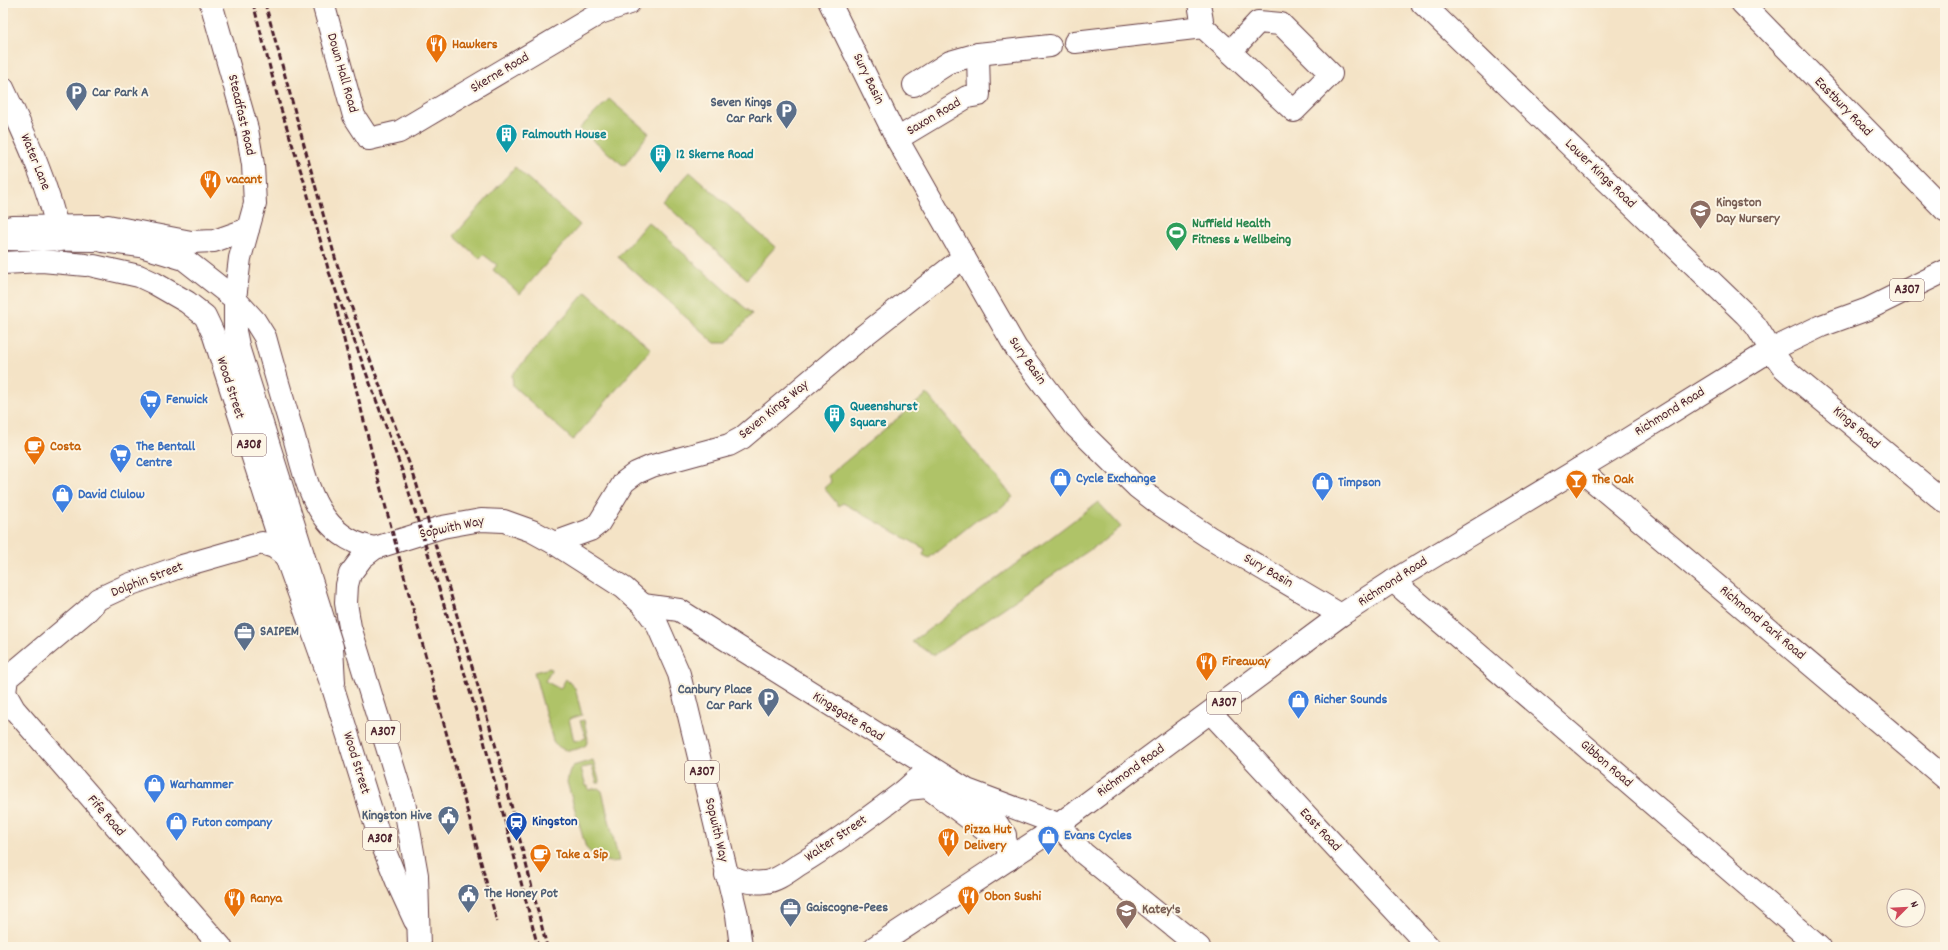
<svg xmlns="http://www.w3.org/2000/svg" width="1948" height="950" font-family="Dekko,sans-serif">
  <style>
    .green { fill: #afc367; stroke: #7c7149 }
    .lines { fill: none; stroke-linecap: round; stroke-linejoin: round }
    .minor-casing { stroke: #643c42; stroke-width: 24 }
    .tertiary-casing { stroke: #643c42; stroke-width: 24 }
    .primary-casing { stroke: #643c42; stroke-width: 24 }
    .minor { stroke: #fff; stroke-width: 22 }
    .tertiary { stroke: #fff; stroke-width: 22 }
    .primary { stroke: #fff; stroke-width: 22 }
    .rail { stroke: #4a1f2b; stroke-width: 3; stroke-dasharray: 6 3; stroke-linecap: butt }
    .labels { text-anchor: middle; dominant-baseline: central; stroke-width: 4; stroke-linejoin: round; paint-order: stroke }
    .shield { fill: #fcf5e5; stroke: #7f5f63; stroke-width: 1 }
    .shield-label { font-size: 13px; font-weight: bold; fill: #4a1f2b }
    .food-label { font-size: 14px; font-weight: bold; fill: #c56008; stroke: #fcf5e5; text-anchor: start }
    .street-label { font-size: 14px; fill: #4a1f2b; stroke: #fcf5e5 }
    .service-label { font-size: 14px; font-weight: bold; fill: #4e5e75; stroke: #fcf5e5; text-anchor: start }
    .culture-label { font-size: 14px; font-weight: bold; fill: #0d838f; stroke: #fcf5e5; text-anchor: start }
    .education-label { font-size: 14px; font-weight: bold; fill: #785e54; stroke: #fcf5e5; text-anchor: start }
    .leisure-label { font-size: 14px; font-weight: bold; fill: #27864d; stroke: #fcf5e5; text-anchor: start }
    .shop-label { font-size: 14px; font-weight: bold; fill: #366cbe; stroke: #fcf5e5; text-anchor: start }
    .transit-label { font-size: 14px; font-weight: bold; fill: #164399; stroke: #fcf5e5; text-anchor: start }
  </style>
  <rect width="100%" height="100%" fill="#fcf5e5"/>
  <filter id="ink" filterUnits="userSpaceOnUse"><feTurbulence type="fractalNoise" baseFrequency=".025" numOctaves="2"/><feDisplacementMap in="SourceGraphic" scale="8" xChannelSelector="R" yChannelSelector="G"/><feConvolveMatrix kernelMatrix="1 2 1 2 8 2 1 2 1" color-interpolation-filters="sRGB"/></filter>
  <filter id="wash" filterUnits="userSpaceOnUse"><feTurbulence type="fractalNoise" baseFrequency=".012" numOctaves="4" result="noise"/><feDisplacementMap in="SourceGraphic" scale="16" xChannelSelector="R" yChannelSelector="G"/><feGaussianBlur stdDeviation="0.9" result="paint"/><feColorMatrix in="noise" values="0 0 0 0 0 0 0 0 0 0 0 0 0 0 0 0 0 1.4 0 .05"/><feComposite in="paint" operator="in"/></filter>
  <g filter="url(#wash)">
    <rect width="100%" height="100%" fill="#f4e3c6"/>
    <g class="green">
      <polygon points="609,99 649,133 624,166 579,129"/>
      <polygon points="515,167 580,225 520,294 493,270 497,265 484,255 480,259 454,236"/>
      <polygon points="690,172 775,247 747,279 663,202"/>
      <polygon points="648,222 752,314 727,343 715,343 618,257"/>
      <polygon points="586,292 651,349 573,440 513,386 512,375"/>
      <polygon points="927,394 1013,497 997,511 978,519 929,558 923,555 925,549 843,503 839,506 824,488 831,482 828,476"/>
      <polygon points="1098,502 1121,527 1103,541 934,655 912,642"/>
      <path d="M550,668L551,670L545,681L560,689L566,679L575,688L582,715L569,719L574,741L586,738L580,721L584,720L588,739L586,745C574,752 562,753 553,741L534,672Z"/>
      <polygon points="593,760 600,783 597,783 592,766 581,768 586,786 588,786 589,790 598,788 602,791 619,861 610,862 598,859 586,848 567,782 570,770 573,766"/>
    </g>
  </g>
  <g filter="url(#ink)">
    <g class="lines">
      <defs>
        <g id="minor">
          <polyline points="211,3 247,129 253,165 255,204 240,258 235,299 235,331 239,350 332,647 334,683"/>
          <polyline points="323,3 354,116 369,139 399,132 600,13 629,3"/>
          <polyline points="830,3 897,139 986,296 1016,348 1076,427 1137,487 1159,504 1209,537 1341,615"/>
          <polyline points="1199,3 1203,27"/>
          <polyline points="1422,3 1745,314 1756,326 1771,350"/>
          <polyline points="1742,3 1945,210"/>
          <polyline points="1075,42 1203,27 1294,111 1331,74 1281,24 1258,22 1230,52"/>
          <polyline points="914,85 950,62 978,54 1050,46"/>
          <path d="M3,88C26,137 49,186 60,240"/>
          <polyline points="897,139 967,97 979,95 978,54"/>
          <polyline points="108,226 191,242 214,241 248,229"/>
          <polyline points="3,229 12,227 98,226"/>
          <polyline points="1579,469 1945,778"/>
          <polyline points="554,543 590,530 599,523 624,482 636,473 652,466 729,445 742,438 862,337 964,257"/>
          <polyline points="1393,581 1819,947"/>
          <polyline points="1211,713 1429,947"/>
          <polyline points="907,789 927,787 990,834 997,836 1005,835"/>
          <path d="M726,875C739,880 751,884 765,882C777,881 789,871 800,864C835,843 867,819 900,794C914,784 919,772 937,772"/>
          <polyline points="221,947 14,709 5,693 7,678 88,610 98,599 128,585 182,566 262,543 274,547 287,557"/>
        </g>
        <g id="tertiary">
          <polyline points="1771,350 1784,368 1793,376 1945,502"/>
          <polyline points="1058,824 1083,853 1199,947"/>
        </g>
        <g id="primary">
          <polyline points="3,239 94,240"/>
          <path d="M103,241L141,246L184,259L235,299L255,321L265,337C274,370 284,404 294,437C302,465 308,496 326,519C338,535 356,545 375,548"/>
          <polyline points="3,263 42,261 86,265"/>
          <polyline points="94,266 139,276 154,283 187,302 205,316 213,333 276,529 334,691 380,839 398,884 415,921"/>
          <polyline points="643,605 679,610 967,790 1058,824"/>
          <path d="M969,792C990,814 1007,828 1009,859"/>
          <polyline points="419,947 417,875 404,802 350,627 346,603 347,585 350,574 362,558 375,548 442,527 481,520 504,521 532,531 554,543 624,588 643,605 657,624 679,674 737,915 741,947"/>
          <polyline points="875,947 1039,839 1341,615 1393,581 1607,452 1771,350 1821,326 1868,309 1945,271"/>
        </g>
      </defs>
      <use href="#minor" class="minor-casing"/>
      <use href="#tertiary" class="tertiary-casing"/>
      <use href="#primary" class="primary-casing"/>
      <use href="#minor" class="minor"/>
      <use href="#tertiary" class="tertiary"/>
      <use href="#primary" class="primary"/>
      <g class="rail">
        <polyline points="253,3 280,106 304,181 329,272 403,473 441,595 478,718 538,947"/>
        <polyline points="265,3 336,261 363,341 414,476 450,592 500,761 547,947"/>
        <polyline points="335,303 379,482 497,922"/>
      </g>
    </g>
  </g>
  <defs>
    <symbol id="restaurant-pin" viewBox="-11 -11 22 30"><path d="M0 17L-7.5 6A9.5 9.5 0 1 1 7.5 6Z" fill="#e8710a" stroke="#fcf5e5"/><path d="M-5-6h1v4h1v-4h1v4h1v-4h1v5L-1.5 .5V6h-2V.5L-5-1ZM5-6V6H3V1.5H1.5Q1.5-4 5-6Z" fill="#fff"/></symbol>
    <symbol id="parking-pin" viewBox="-11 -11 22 30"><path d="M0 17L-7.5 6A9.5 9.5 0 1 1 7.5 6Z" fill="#5c6f8a" stroke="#fcf5e5"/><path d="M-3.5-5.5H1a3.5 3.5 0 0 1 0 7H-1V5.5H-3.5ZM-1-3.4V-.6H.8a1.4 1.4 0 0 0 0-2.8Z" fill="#fff"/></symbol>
    <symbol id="building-pin" viewBox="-11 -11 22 30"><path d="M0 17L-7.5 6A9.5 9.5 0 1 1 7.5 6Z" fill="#0f9aa8" stroke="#fcf5e5"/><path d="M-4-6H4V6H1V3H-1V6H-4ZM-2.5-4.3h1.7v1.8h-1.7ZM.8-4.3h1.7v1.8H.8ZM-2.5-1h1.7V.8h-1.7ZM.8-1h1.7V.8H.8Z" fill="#fff"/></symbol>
    <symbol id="school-pin" viewBox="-11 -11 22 30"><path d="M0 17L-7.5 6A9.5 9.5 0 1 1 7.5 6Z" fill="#8d6e63" stroke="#fcf5e5"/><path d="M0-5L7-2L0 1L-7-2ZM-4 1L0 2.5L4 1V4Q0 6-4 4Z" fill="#fff"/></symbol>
    <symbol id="stadium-pin" viewBox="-11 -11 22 30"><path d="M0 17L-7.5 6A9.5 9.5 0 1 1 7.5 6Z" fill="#2e9e5b" stroke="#fcf5e5"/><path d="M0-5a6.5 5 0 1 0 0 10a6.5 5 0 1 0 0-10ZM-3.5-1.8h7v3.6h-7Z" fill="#fff"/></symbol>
    <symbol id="supermarket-pin" viewBox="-11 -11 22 30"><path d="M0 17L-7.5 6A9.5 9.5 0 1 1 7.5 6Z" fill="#3f7fe0" stroke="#fcf5e5"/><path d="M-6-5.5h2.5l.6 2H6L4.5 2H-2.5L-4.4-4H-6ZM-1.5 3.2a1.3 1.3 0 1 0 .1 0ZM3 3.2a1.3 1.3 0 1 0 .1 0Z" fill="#fff"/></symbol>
    <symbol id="cafe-pin" viewBox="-11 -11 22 30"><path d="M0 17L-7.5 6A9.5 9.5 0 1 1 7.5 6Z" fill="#e8710a" stroke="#fcf5e5"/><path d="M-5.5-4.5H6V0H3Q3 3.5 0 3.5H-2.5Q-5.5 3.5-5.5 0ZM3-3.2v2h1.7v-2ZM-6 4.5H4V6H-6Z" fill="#fff"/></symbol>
    <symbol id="shop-pin" viewBox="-11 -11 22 30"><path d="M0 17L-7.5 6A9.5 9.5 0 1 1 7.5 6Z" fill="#3f7fe0" stroke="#fcf5e5"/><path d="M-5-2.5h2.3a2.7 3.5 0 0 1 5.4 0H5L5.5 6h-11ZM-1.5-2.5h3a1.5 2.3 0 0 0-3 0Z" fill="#fff"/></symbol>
    <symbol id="bar-pin" viewBox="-11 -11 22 30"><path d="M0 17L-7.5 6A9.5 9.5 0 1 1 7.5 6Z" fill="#e8710a" stroke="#fcf5e5"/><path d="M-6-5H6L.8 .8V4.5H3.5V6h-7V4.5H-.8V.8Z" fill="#fff"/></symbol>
    <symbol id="office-pin" viewBox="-11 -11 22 30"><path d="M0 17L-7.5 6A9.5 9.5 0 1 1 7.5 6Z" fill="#5c6f8a" stroke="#fcf5e5"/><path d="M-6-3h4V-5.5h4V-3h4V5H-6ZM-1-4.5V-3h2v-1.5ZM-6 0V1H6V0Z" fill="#fff"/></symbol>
    <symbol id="civic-pin" viewBox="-11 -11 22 30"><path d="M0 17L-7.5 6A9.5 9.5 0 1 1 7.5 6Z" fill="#5c6f8a" stroke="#fcf5e5"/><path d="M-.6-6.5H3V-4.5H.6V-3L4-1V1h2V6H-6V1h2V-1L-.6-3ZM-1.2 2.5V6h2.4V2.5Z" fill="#fff"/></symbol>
    <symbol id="station-pin" viewBox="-11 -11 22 30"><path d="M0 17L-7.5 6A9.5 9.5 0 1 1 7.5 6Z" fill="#1a4fb4" stroke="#fcf5e5"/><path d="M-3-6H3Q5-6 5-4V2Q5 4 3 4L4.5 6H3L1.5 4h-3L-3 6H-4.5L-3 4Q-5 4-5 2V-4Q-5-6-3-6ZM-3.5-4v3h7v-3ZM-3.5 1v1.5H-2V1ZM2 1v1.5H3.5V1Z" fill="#fff"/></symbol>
  </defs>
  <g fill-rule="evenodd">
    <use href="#restaurant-pin" x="424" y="32" width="25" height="34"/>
    <use href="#parking-pin" x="64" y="80" width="25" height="34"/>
    <use href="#parking-pin" x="774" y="98" width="25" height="34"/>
    <use href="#building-pin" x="494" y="122" width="25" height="34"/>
    <use href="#building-pin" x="648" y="142" width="25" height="34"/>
    <use href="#restaurant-pin" x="198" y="168" width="25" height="34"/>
    <use href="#school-pin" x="1688" y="198" width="25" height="34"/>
    <use href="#stadium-pin" x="1164" y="220" width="25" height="34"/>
    <use href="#supermarket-pin" x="138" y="388" width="25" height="34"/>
    <use href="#building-pin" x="822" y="402" width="25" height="34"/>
    <use href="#cafe-pin" x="22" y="434" width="25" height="34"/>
    <use href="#supermarket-pin" x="108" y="442" width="25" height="34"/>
    <use href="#shop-pin" x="1048" y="466" width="25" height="34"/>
    <use href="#bar-pin" x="1564" y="468" width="25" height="34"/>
    <use href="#shop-pin" x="1310" y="470" width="25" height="34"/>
    <use href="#shop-pin" x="50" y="482" width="25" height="34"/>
    <use href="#office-pin" x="232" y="620" width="25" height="34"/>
    <use href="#restaurant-pin" x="1194" y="650" width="25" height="34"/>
    <use href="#parking-pin" x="756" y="686" width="25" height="34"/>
    <use href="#shop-pin" x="1286" y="688" width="25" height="34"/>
    <use href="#shop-pin" x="142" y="772" width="25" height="34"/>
    <use href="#civic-pin" x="436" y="804" width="25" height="34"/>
    <use href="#station-pin" x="504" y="810" width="25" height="34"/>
    <use href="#shop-pin" x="164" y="810" width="25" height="34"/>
    <use href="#shop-pin" x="1036" y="824" width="25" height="34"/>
    <use href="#restaurant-pin" x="936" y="826" width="25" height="34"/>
    <use href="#cafe-pin" x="528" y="842" width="25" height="34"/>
    <use href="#civic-pin" x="456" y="882" width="25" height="34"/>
    <use href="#restaurant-pin" x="956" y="884" width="25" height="34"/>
    <use href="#restaurant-pin" x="222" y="886" width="25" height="34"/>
    <use href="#office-pin" x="778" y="896" width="25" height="34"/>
    <use href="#school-pin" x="1114" y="898" width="25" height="34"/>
  </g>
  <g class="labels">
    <g class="shield">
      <rect x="1890" y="279" width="34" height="22" rx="3"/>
      <rect x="232" y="434" width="34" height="22" rx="3"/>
      <rect x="1207" y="692" width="34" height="22" rx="3"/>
      <rect x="366" y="721" width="34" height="22" rx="3"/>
      <rect x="685" y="761" width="34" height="22" rx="3"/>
      <rect x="363" y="828" width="34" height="22" rx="3"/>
    </g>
    <g class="shield-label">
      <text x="1907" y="290">A307</text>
      <text x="249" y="445">A308</text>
      <text x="1224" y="703">A307</text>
      <text x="383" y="732">A307</text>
      <text x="702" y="772">A307</text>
      <text x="380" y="839">A308</text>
    </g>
    <g class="food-label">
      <text x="452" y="45">Hawkers</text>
      <text x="226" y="180">vacant</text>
      <text x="50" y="447">Costa</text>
      <text x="1592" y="480">The Oak</text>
      <text x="1222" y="662">Fireaway</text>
      <text x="964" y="830">Pizza Hut<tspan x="964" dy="16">Delivery</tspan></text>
      <text x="556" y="855">Take a Sip</text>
      <text x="984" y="897">Obon Sushi</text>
      <text x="250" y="899">Ranya</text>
    </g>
    <g class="street-label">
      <text transform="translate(342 73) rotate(74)">Down Hall Road</text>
      <text transform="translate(500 73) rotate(-31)">Skerne Road</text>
      <text transform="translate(868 79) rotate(64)">Sury Basin</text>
      <text transform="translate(1843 107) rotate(46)">Eastbury Road</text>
      <text transform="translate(241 115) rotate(77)">Steadfast Road</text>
      <text transform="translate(934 117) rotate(-31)">Saxon Road</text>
      <text transform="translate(35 162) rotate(68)">Water Lane</text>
      <text transform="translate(1600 174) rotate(44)">Lower Kings Road</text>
      <text transform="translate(1027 361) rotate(55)">Sury Basin</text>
      <text transform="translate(230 388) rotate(72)">Wood Street</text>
      <text transform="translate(774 410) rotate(-39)">Seven Kings Way</text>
      <text transform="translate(1670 412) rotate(-32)">Richmond Road</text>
      <text transform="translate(1856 428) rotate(41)">Kings Road</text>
      <text transform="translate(452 528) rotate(-12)">Sopwith Way</text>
      <text transform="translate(1268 571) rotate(30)">Sury Basin</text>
      <text transform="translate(147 580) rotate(-21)">Dolphin Street</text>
      <text transform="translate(1393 582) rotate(-33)">Richmond Road</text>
      <text transform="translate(1762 623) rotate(40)">Richmond Park Road</text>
      <text transform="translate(848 717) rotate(32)">Kingsgate Road</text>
      <text transform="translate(356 763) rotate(73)">Wood Street</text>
      <text transform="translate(1606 764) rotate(41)">Gibbon Road</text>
      <text transform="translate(1131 771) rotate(-36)">Richmond Road</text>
      <text transform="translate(106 816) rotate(49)">Fife Road</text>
      <text transform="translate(716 830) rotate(77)">Sopwith Way</text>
      <text transform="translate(1320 830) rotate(47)">East Road</text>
      <text transform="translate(836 839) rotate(-34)">Walter Street</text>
    </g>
    <g class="service-label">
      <text x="92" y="93">Car Park A</text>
      <text x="772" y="103" text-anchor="end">Seven Kings<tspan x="772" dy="16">Car Park</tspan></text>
      <text x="260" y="632">SAIPEM</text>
      <text x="752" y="690" text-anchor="end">Canbury Place<tspan x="752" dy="16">Car Park</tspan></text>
      <text x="432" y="816" text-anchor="end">Kingston Hive</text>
      <text x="484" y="894">The Honey Pot</text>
      <text x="806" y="908">Gaiscogne-Pees</text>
    </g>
    <g class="culture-label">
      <text x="522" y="135">Falmouth House</text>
      <text x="676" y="155">12 Skerne Road</text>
      <text x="850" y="407">Queenshurst<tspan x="850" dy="16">Square</tspan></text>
    </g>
    <g class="education-label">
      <text x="1716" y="203">Kingston<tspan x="1716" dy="16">Day Nursery</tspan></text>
      <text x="1142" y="910">Katey's</text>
    </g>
    <g class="leisure-label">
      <text x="1192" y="224">Nuffield Health<tspan x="1192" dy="16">Fitness &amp; Wellbeing</tspan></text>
    </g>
    <g class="shop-label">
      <text x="166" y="400">Fenwick</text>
      <text x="136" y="447">The Bentall<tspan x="136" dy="16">Centre</tspan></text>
      <text x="1076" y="479">Cycle Exchange</text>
      <text x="1338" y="483">Timpson</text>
      <text x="78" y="495">David Clulow</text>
      <text x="1314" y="700">Richer Sounds</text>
      <text x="170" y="785">Warhammer</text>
      <text x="192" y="823">Futon company</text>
      <text x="1064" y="836">Evans Cycles</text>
    </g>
    <g class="transit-label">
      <text x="532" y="822">Kingston</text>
    </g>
  </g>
  <rect width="1948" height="950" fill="none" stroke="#fcf5e5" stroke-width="16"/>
  <g transform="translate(1906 908) rotate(66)"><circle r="19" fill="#fcf5e5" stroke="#b59f9b"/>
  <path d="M0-3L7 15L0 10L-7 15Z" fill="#d1495b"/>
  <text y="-6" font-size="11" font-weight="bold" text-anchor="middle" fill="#4a1f2b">N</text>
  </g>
</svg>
